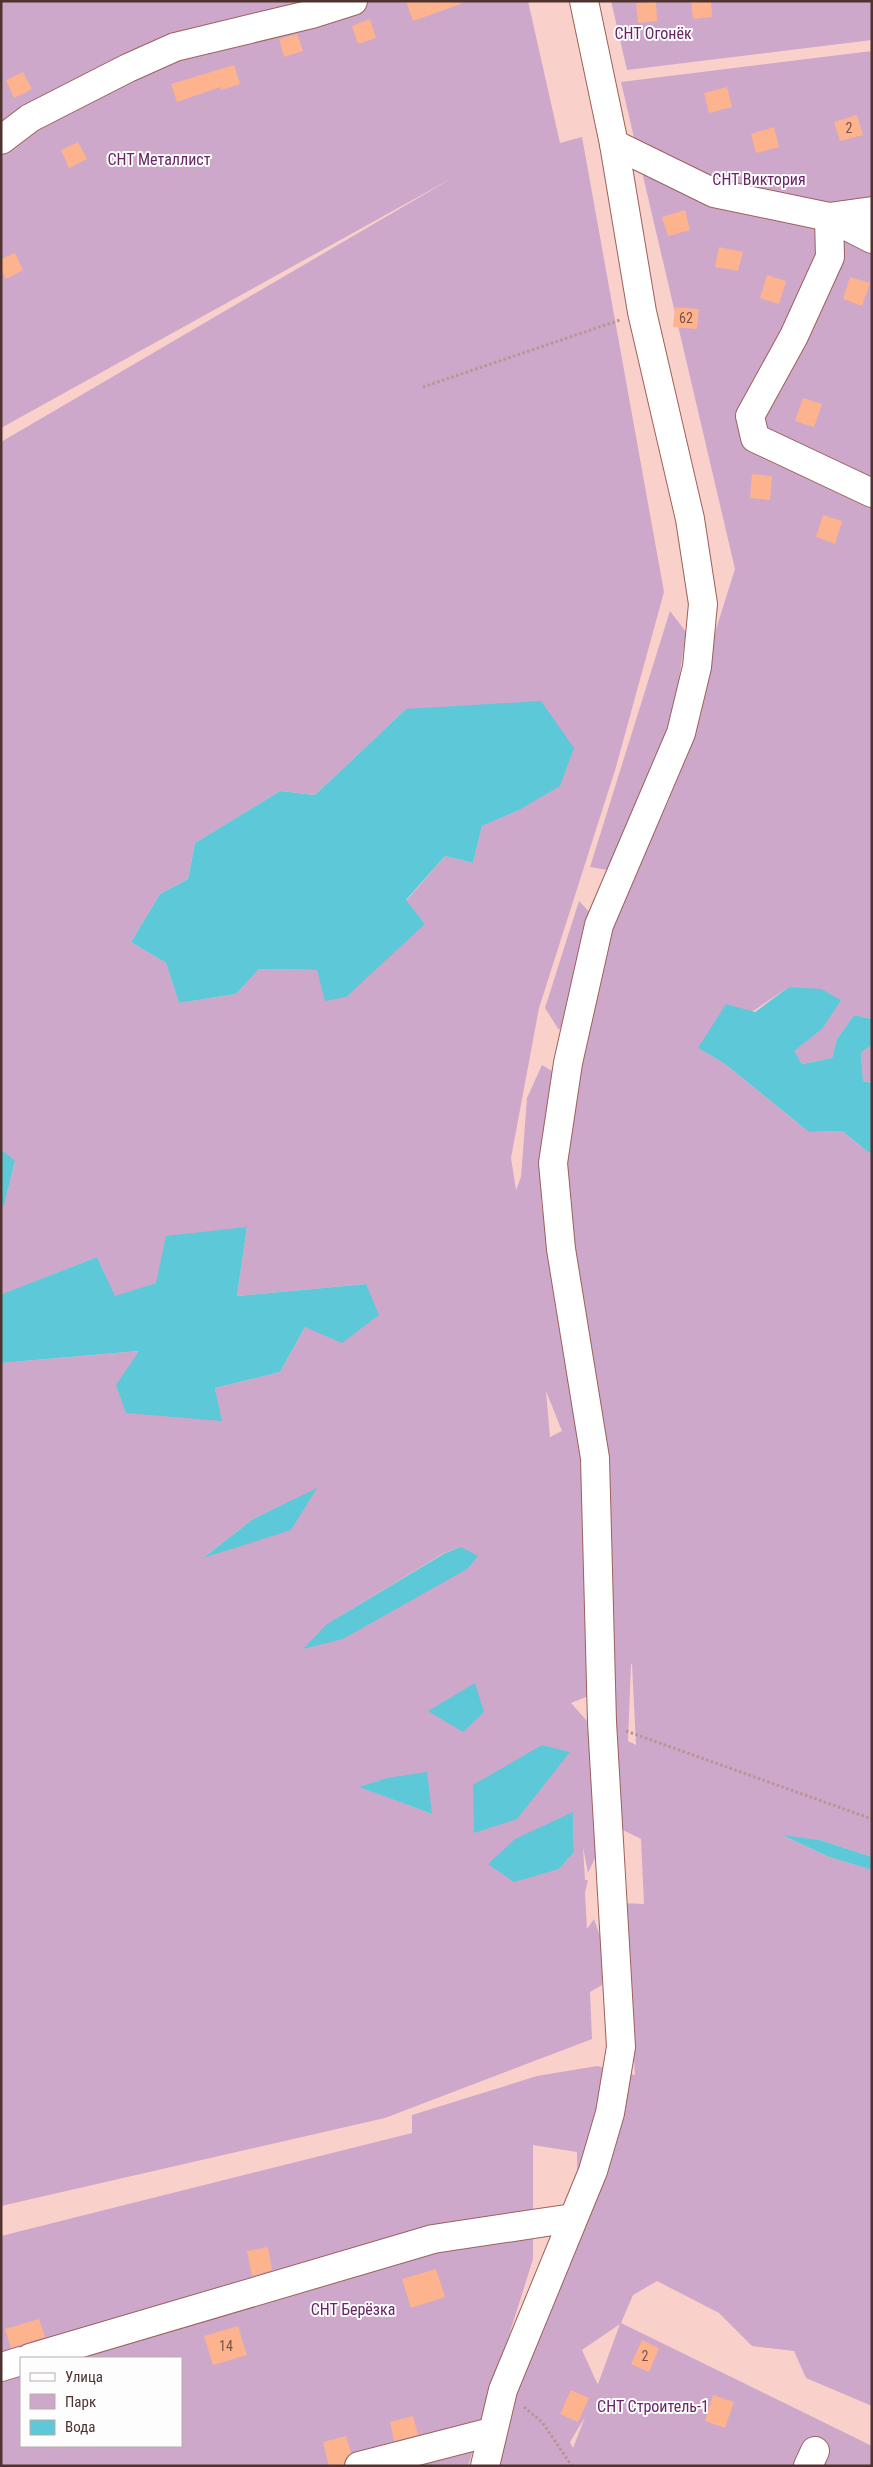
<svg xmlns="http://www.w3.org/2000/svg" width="873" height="2467" font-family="'Roboto Condensed',sans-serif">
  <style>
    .green { fill: #cda8cb; fill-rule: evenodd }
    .water { fill: #5dc8d7 }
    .building { fill: #fdb38e }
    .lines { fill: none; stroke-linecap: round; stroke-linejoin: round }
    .minor-casing { stroke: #9d6159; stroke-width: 30 }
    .path { stroke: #ba9590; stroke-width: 3; stroke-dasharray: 2.5 2.5; stroke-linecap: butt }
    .minor { stroke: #fff; stroke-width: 28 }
    .labels { text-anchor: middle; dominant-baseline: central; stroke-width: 4; stroke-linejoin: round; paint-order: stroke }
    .number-label { font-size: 14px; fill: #7a5347 }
    .park-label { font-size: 16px; fill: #672467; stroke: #fdfdfd }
  </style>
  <rect width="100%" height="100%" fill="#fad0ca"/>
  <g class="green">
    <path d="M1,1H528L560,143L582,137L664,592L616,767L539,1008L511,1158L516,1190L521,1177L527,1098L542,1065L555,1073L545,1155L541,1202L567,1338L583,1467L591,1695L571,1703L593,1728L599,1849L588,1873L583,1847L585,1880H588L585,1893L587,1929L594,1919L602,1942V1985L590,1992L592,2039L385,2118L1,2206V1363L140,1351L221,1421L215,1388L280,1372L305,1327L366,1284L237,1296L247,1227L156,1283L115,1297L97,1257L1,1295V1206L4,1204L15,1162L1,1149V442L454,177L1,428ZM406,709L519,810L482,826L473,863L445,856L406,901L425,924L317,970L259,969L236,994L179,1003L166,963L131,942L160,894L188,879L195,843L280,791L315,795ZM546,1391L562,1431L550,1437ZM316,1489L257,1540L204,1557L253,1519ZM461,1547L327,1624L444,1553ZM387,1778L432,1814L360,1787ZM573,1813L574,1852L559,1869Z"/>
    <polygon points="611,1 872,1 872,40 627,70"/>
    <path d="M872,51V1019L854,1015L837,1039L832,1058L802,1064L793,1051L822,1029L789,987L698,1048L725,1064L809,1132L842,1131L872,1155V1857L820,1840L784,1836L829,1857L872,1870V2406L806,2378L794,2351L752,2346L719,2313L657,2281L633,2295L621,2323L872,2446V2466H490L578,2221L577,2152L533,2145V2259L468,2466H1V2236L412,2133V2115L537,2076L597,2066L635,2075L622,1903L644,1904L641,1839L613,1825L593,1368L561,1157L613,917L670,798L661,804L735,569L621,82ZM631,1664H632L636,1745L628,1741ZM620,2324L598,2384L597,2383L582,2350ZM21,2358H181V2446H21ZM585,2417L573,2448L570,2442Z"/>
    <polygon points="670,611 686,632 672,726 607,870 590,867"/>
    <polygon points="579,901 590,913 565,1020 559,1030 545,1008"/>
    <polygon points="872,1044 872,1083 863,1081 861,1053"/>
  </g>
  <g class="water">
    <polygon points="541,701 574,748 560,786 519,810 482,826 473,863 445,856 406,900 425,924 346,997 325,1001 317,970 259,969 236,994 179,1003 166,963 131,942 160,894 188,879 195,843 280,791 315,795 406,709"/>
    <polygon points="789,987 821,989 841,1000 822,1029 794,1051 802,1064 832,1058 837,1039 854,1015 872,1019 872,1044 861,1053 863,1081 872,1083 872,1155 842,1131 809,1132 725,1064 698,1048 726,1004 755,1012"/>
    <polygon points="1,1149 15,1161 4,1205 1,1206"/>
    <polygon points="247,1227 237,1296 366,1284 379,1315 342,1343 305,1327 280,1372 215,1388 222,1421 126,1413 116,1385 139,1351 1,1363 1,1295 5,1293 97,1257 115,1296 156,1283 166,1236"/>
    <polygon points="317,1488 291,1530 203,1558 253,1519"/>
    <polygon points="461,1547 478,1556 467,1569 343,1639 303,1649 327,1624 445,1553"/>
    <polygon points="475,1683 484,1712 463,1732 428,1711"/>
    <polygon points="542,1745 570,1752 517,1819 474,1833 473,1785"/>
    <polygon points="427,1772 432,1814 359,1787 387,1778"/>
    <polygon points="573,1812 574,1852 559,1869 514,1882 488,1864 515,1839"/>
    <polygon points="782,1835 820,1840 872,1857 872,1870 829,1857"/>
  </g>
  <g class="building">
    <polygon points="406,1 460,1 461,4 413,21"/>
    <polygon points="691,1 711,1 712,17 693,19"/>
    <polygon points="656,2 657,21 638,23 636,3"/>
    <polygon points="370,19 376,38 358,44 352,26"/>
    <polygon points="297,34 303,51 284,57 279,39"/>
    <polygon points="234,65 240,84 221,90 220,87 177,102 171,84"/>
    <polygon points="23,72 32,89 14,98 6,80"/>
    <polygon points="727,87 732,107 709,113 704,93"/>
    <polygon points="857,115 863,135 840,141 834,122"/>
    <polygon points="774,127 779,147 756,153 751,134"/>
    <polygon points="78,142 87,159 69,168 61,150"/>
    <polygon points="685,210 690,230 668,236 662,217"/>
    <polygon points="719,247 743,252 738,271 715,267"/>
    <polygon points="15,253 23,270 6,279 1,270 1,259"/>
    <polygon points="767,275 786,281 779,304 760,298"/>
    <polygon points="850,277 870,283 862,306 843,299"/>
    <polygon points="675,307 699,309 697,329 673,327"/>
    <polygon points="803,398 822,404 814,427 795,421"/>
    <polygon points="752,474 772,476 770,500 750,498"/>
    <polygon points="823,515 842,521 835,544 816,537"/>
    <polygon points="268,2247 272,2270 252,2276 247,2251"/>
    <polygon points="436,2269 445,2297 411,2308 402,2279"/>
    <polygon points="39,2319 45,2337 11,2348 5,2329"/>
    <polygon points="238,2326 247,2355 213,2365 204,2336"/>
    <polygon points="642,2340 659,2348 649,2372 631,2364"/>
    <polygon points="571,2390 589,2398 578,2422 560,2414"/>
    <polygon points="713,2395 734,2402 725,2428 705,2421"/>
    <polygon points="413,2416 418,2435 394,2441 390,2422"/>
    <polygon points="346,2436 351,2453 344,2465 329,2466 323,2442"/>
  </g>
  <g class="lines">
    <defs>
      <g id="minor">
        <polyline points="1,140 30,118 128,68 175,47 312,14 353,1"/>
        <polyline points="614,144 714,193 829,217 872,211"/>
        <polyline points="872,239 829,217 830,257 794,336 750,416 755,438 872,493"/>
        <polyline points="30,2358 433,2239 573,2218"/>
        <polyline points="1,2367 21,2361"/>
        <polyline points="359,2466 491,2432"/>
        <polyline points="485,2466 503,2390 593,2171 610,2113 621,2047 602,1722 595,1458 561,1249 553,1163 568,1063 599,925 681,733 697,667 703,604 690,519 642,312 614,144 584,1"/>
        <polyline points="808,2466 815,2451"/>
      </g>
    </defs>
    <use href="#minor" class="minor-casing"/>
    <g class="path">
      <polyline points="423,387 620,320"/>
      <polyline points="626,1731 872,1819"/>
      <polyline points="524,2407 542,2422 572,2466"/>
    </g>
    <use href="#minor" class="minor"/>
  </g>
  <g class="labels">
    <g class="number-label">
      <text x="849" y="128">2</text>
      <text x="686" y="318">62</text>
      <text x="226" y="2346">14</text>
      <text x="645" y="2356">2</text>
    </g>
    <g class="park-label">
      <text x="653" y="33">СНТ Огонёк</text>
      <text x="159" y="159">СНТ Металлист</text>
      <text x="759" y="179">СНТ Виктория</text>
      <text x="353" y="2309">СНТ Берёзка</text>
      <text x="653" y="2406">СНТ Строитель-1</text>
    </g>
  </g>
  <rect width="873" height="2467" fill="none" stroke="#4e332f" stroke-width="5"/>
  <rect x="20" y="2357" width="162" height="90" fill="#fdfdfd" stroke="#b7acab"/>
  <rect x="30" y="2373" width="25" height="8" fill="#ffffff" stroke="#b7acab"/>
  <text x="65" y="2382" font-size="15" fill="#4e332f">Улица</text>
  <rect x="30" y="2394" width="25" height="15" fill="#cda8cb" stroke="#b7acab"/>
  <text x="65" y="2407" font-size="15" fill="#4e332f">Парк</text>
  <rect x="30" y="2420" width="25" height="15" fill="#5dc8d7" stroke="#b7acab"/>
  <text x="65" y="2432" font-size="15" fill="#4e332f">Вода</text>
</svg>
